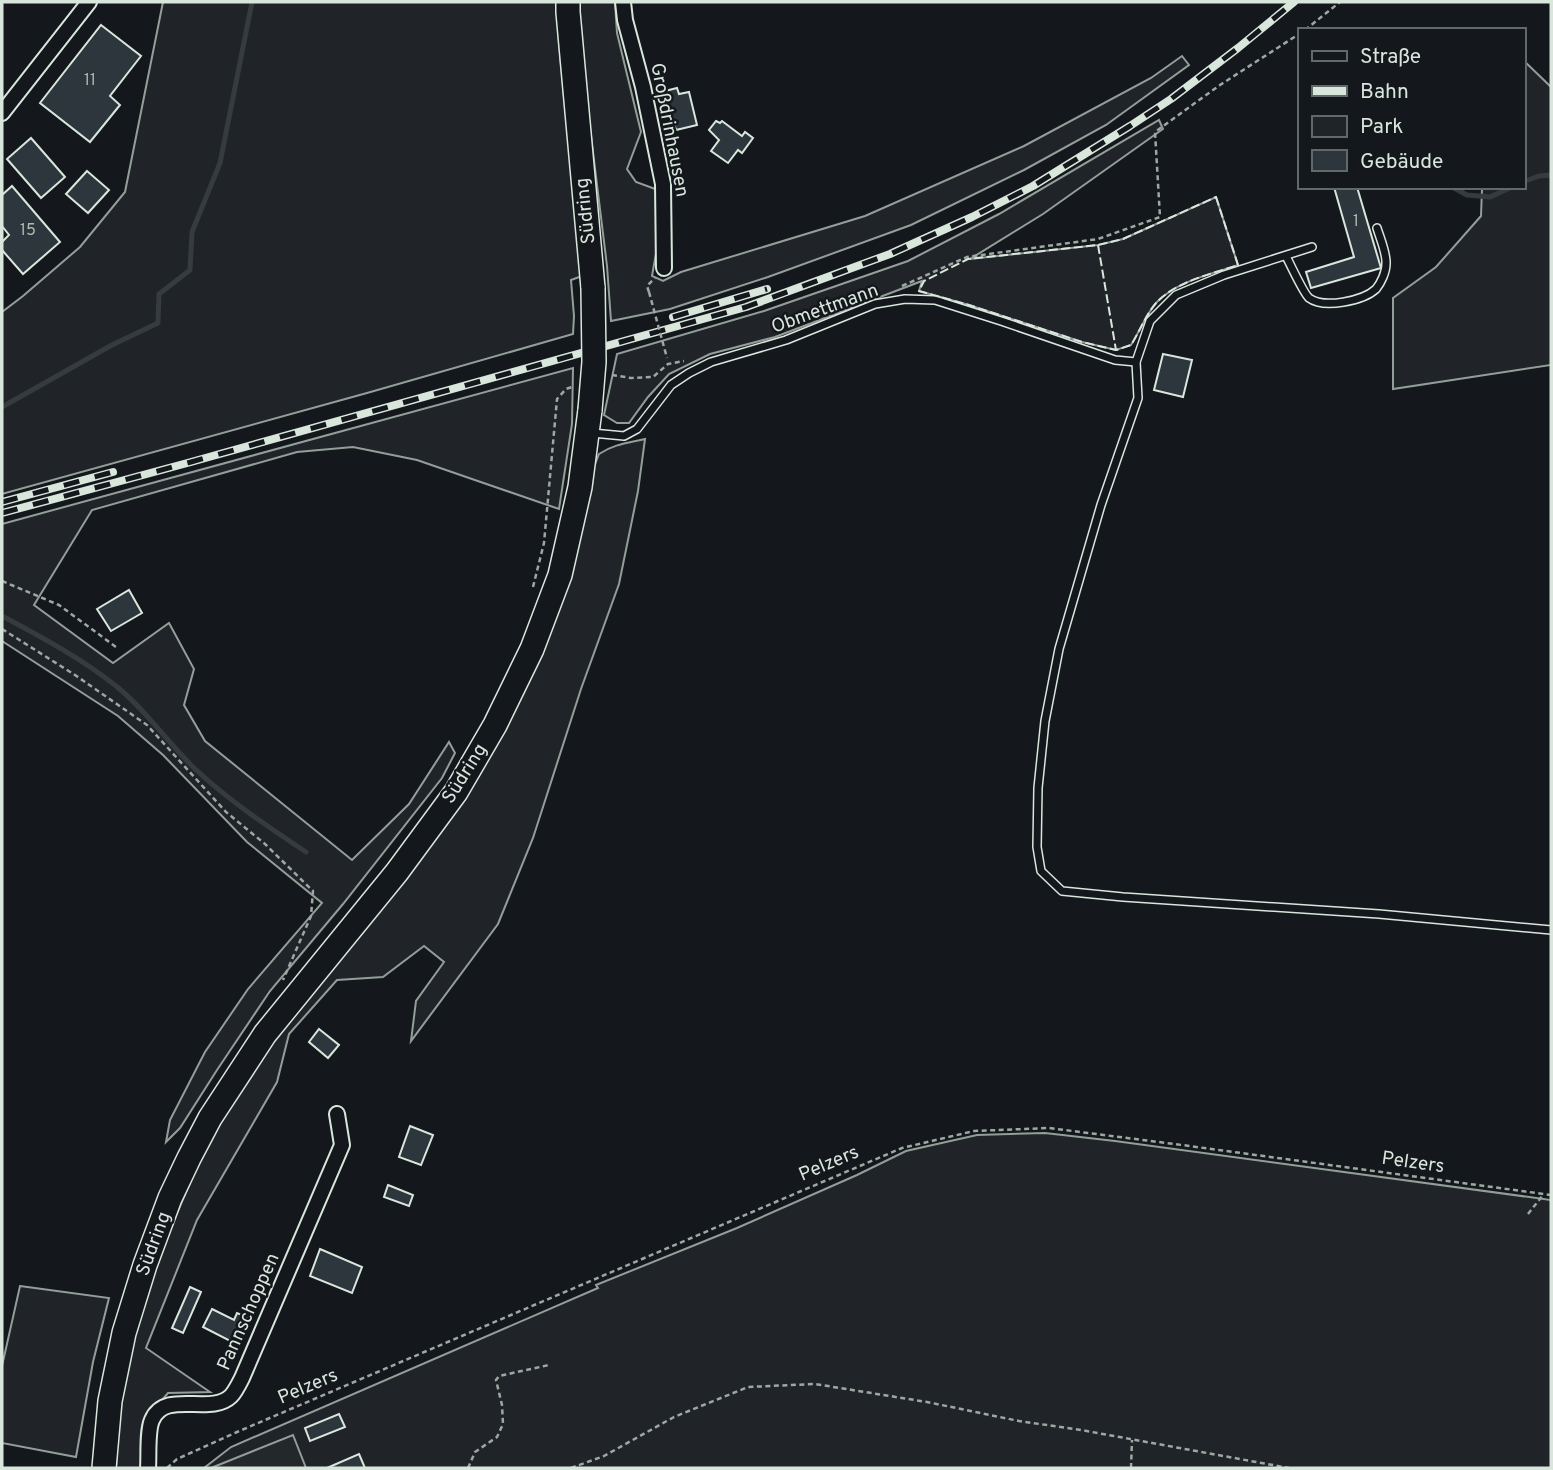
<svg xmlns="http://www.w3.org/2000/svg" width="1553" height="1470" font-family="Overpass,sans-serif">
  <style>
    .green { fill: #202428; stroke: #939e99; stroke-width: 2 }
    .parking { fill: #24282b; stroke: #939e99; stroke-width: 2 }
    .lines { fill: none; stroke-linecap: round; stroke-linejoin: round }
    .stream { stroke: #363b3e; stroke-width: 5 }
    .building { fill: #2c363c; stroke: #d8e6dc; stroke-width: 2 }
    .lane-casing { stroke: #d8e6dc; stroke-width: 10 }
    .street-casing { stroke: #d8e6dc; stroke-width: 18 }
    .primary-casing { stroke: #d8e6dc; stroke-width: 26 }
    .path { stroke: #9da8a2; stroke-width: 2.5; stroke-dasharray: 5 3.5; stroke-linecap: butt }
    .lane { stroke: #14181c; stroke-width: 7 }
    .street { stroke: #14181c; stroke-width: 14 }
    .primary { stroke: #14181c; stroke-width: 23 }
    .rail-casing { stroke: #d8e6dc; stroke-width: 8 }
    .rail { stroke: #14181c; stroke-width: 5; stroke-dasharray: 16; stroke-linecap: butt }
    .primary-bridge-casing { stroke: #d8e6dc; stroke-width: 26; stroke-linecap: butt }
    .path-bridge { stroke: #9da8a2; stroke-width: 2.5; stroke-dasharray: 5 3.5; stroke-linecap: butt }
    .primary-bridge { stroke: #14181c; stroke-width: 23 }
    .fence { stroke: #d8e6dc; stroke-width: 2; stroke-dasharray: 9 3.5; stroke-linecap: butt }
    .labels { text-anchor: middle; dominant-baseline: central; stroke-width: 5; stroke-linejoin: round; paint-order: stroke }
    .number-label { font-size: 16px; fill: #adbab4 }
    .street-label { font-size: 19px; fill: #d8e6dc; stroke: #14181c }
  </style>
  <rect width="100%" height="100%" fill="#14181c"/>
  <g class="green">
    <path d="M163,2H556C562,93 574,185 582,276L571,280L574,316L573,334L367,393L2,494V312L23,296L80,247L125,192Z"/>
    <polygon points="579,2 615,2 617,33 641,132 627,169 636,182 658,190 658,242 652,276 663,281 681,272 865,216 1024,146 1151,78 1182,56 1189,65 1106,125 1024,170 911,225 768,277 670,309 611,321 607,266 578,30"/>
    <polygon points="1523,60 1551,87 1551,365 1393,389 1393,298 1436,267 1481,216 1482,189 1481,187 1523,187"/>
    <path d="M1159,120L1163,129L1043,214L970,259L1098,245L1123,239L1216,197L1238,265C1212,274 1177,281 1157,302C1146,314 1140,331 1131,345L1116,350L1082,342L969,305L919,291L922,281L775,337L710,354L669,374L648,397L629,423H617L604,415L617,354L764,311L908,261L999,214Z"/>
    <polygon points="573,368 572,424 559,509 417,460 353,447 297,452 92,510 34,605 113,663 169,623 194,669 184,705 205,741 352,860 409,804 449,742 455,753 442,778 343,904 270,991 217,1070 180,1128 166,1142 170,1120 205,1052 248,989 322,903 247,842 163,755 118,716 2,641 2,524"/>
    <path d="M645,439L638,491L619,584L581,689L533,838L498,924L411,1041L416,1001L444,962L424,946L383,977L337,980L289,1034L277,1082L197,1220L146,1348L210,1392L168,1393L145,1420L143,1468H116L120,1396L135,1322L162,1248L205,1148L262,1053L462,800L599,454C614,444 628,443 645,439Z"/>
    <polygon points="1045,1133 1115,1141 1551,1200 1551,1468 204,1468 231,1447 598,1288 596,1285 737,1228 857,1175 906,1151 977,1135"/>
    <polygon points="20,1286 109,1298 93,1362 76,1457 2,1443 2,1366"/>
  </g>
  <polygon class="parking" points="293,1435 306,1468 211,1468"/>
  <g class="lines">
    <g class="stream">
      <polyline points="1523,182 1539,176 1551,175"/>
      <polyline points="1452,187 1467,195 1490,197 1512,187"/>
      <polyline points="2,407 112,345 158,323 159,294 190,270 192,232 220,163 252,2"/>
      <path d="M2,616C41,637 81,658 116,686C146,710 167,742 194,768C228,800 267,826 306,852"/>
    </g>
  </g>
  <g class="building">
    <polygon points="101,25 141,56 110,96 120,105 90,142 40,103"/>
    <polygon points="677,88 679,94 689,92 697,125 676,130 669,104 664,106 661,92"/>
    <polygon points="716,121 720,123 722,121 742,136 745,132 753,138 742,153 738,150 728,163 711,151 719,140 709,130"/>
    <polygon points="31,138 65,177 41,198 7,159"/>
    <polygon points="87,171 109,190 88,213 66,194"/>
    <polygon points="12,186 60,242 23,274 2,250 2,242 9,235 2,226 2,195"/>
    <polygon points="1334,187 1357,187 1381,268 1311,288 1306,272 1354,257"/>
    <polygon points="1163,354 1192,360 1183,397 1154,390"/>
    <polygon points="129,590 142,613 111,631 97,609"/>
    <polygon points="319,1029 339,1045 328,1058 309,1042"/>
    <polygon points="410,1126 433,1135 421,1165 399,1157"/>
    <polygon points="388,1185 413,1195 409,1206 384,1197"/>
    <polygon points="320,1249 362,1267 352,1293 310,1276"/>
    <polygon points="190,1287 201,1292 183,1333 172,1328"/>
    <polygon points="212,1309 234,1320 237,1313 249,1318 236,1344 203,1327"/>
    <polygon points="339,1414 345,1427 310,1441 305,1428"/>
    <polygon points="359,1454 365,1468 327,1468"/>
  </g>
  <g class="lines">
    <defs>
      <g id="lane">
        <polyline points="1312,247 1224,275 1176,295 1150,321 1136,362 1138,398 1101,505 1059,649 1045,721 1038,788 1037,847 1041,871 1062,891 1123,897 1379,914 1551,930"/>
        <path d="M1286,256C1290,264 1304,294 1309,298C1324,309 1363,301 1376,289C1381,283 1386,272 1386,264C1387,254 1380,238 1377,228"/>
        <polyline points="592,433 624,436 637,429 671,385 689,373 711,362 786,340 875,304 905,299 935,300 1001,321 1115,360 1136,362"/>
      </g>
      <g id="street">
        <polyline points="623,2 625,20 643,87 663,184 664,268"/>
        <polyline points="2,113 89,2"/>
        <path d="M148,1468C149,1455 147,1431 152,1420C165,1389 211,1416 231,1396C235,1392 239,1384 242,1378L342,1145L337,1114"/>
      </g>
      <g id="primary">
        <polyline points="568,2 568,12 593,288"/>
        <polyline points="104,1468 110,1401 124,1333 145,1265 170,1198 189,1158 210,1118 265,1034 397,872 456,792 495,725 532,649 560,575 580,487 590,410"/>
      </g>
    </defs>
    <use href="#lane" class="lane-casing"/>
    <use href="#street" class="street-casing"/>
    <use href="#primary" class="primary-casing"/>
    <g class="path">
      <polyline points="1305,30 1340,2"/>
      <polyline points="902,286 967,257 1098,239 1160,217 1155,132 1220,85 1299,34"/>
      <polyline points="649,292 647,286 655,278"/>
      <polyline points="612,375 631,378 653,377 668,364 684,361"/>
      <polyline points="2,581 59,605 116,647"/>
      <polyline points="533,587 544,543 557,399 566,389 572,387"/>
      <polyline points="2,629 75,675 147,725 226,812 265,844 313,891 311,916 283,980"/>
      <polyline points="1528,1214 1543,1195"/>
      <polyline points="167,1468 177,1459 237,1432 902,1148 974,1131 1049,1128 1182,1145 1551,1195"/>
      <polyline points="468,1468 475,1452 497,1437 503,1424 502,1405 496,1380 499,1376 549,1365"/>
      <polyline points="571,1468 604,1456 674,1417 748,1387 815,1384 927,1402 1019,1421 1081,1430 1289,1468"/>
      <polyline points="1131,1468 1132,1440"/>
    </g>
    <use href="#lane" class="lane"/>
    <use href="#street" class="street"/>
    <use href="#primary" class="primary"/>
    <defs>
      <g id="rail">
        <polyline points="673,317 767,289"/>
        <polyline points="2,502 113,472"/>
        <polyline points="2,513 191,462 746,307 890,254 972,217 1033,186 1130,126 1171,99 1238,48 1294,2"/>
      </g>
    </defs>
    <use href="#rail" class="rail-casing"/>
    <use href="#rail" class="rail"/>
    <defs>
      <polyline id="primary-bridge" points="590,410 594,362 593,288"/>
    </defs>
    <use href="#primary-bridge" class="primary-bridge-casing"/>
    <polyline class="path-bridge" points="649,292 667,358"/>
    <use href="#primary-bridge" class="primary-bridge"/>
    <g class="fence">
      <path d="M1216,197L1238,265C1212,274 1177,281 1157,302C1146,314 1140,331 1131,345L1116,350L1082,342L969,305L919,291L924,281L968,259L1098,245L1123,239Z"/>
      <polyline points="1098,245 1116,350"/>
    </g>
  </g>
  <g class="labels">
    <g class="number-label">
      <text x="90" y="81">11</text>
      <text x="1356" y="222">1</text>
      <text x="28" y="231">15</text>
    </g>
    <g class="street-label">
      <text transform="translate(669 130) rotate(79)">Großdrinhausen</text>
      <text transform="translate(586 211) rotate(-96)">Südring</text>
      <text transform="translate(825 309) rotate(-20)">Obmettmann</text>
      <text transform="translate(465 774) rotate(-58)">Südring</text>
      <text transform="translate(1413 1163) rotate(8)">Pelzers</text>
      <text transform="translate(829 1164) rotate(-23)">Pelzers</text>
      <text transform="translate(154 1244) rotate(-70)">Südring</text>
      <text transform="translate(249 1312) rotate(-66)">Pannschoppen</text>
      <text transform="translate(308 1387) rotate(-23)">Pelzers</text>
    </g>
  </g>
  <rect width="1553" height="1470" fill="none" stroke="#d8e6dc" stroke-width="7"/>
  <rect x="1298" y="28" width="228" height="161" fill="#14181c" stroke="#626a69" stroke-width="2"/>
  <rect x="1312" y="51" width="35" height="10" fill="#14181c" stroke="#626a69" stroke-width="2"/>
  <text x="1360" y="63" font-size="21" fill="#d8e6dc">Straße</text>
  <rect x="1312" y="86" width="35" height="10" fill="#d8e6dc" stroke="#626a69" stroke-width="2"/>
  <text x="1360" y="98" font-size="21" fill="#d8e6dc">Bahn</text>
  <rect x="1312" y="116" width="35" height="21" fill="#202428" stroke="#626a69" stroke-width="2"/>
  <text x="1360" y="133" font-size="21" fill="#d8e6dc">Park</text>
  <rect x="1312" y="150" width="35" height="21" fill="#2c363c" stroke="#626a69" stroke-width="2"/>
  <text x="1360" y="168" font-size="21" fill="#d8e6dc">Gebäude</text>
</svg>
